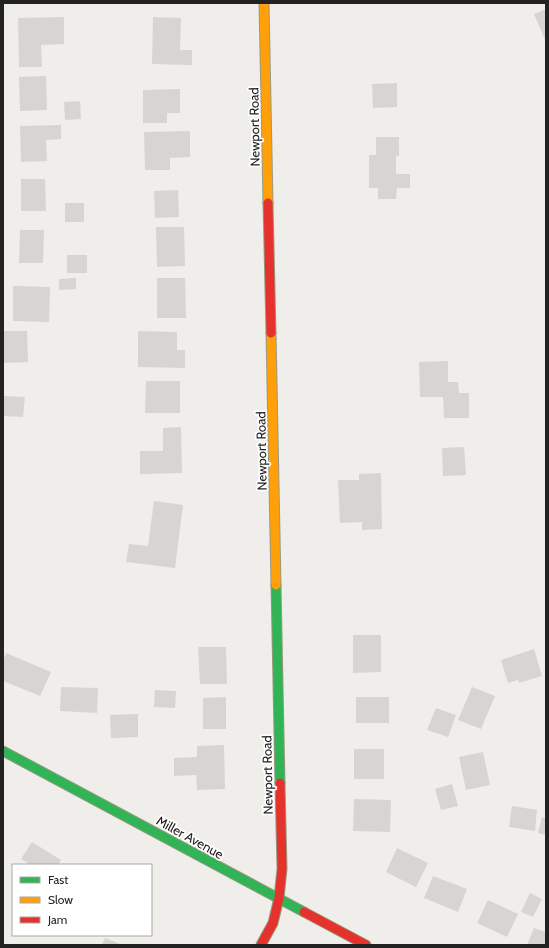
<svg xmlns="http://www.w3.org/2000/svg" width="549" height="948" font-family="Cabin,sans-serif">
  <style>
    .building { fill: #d7d4d2 }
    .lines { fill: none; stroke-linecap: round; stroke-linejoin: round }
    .fast-casing { stroke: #999a82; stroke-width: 11 }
    .slow-casing { stroke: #999a82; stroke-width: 11 }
    .jam-casing { stroke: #999a82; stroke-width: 11 }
    .fast { stroke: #30b455; stroke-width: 9 }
    .slow { stroke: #ff9f0a; stroke-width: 9 }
    .jam { stroke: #e5322d; stroke-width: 9 }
    .labels { text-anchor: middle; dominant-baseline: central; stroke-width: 3.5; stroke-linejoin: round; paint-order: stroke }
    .street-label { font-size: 13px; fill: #222; stroke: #fff }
  </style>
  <rect width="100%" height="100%" fill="#f0eeeb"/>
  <g class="building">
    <polygon points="546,9 546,39 545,40 534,14"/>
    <polygon points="64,17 64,44 41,45 42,67 19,67 18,18"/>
    <polygon points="153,17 181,18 180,50 192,50 192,65 152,64"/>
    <polygon points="46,76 47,110 20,111 19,77"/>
    <polygon points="397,83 397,107 373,108 372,84"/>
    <polygon points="180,89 180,113 167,113 167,123 143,123 143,90"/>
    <polygon points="80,101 81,119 65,120 64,102"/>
    <polygon points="61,125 61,139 46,140 47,161 21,162 20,126"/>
    <polygon points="190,131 190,157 170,158 170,170 145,170 144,132"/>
    <polygon points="376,137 399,137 399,156 396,156 396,174 410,174 410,188 397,188 396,199 378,199 378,188 369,188 369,155 376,155"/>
    <polygon points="21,179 45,179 46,211 21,211"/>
    <polygon points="178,190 179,217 155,218 154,191"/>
    <rect x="65" y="203" width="19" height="19"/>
    <polygon points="156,227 184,227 185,266 157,267"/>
    <polygon points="20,230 44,230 43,263 19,263"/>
    <rect x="67" y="255" width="20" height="18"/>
    <polygon points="76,278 76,289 59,290 59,279"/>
    <polygon points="157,278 185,278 186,318 157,318"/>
    <polygon points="13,286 50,287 49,322 13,321"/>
    <polygon points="3,331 27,331 28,362 3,363"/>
    <polygon points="138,331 177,332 177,350 185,350 185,368 138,367"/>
    <polygon points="448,361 448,382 458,382 459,393 469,393 469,418 444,418 443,397 420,397 419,362"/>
    <polygon points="146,381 180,381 180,413 145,413"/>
    <polygon points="3,396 25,397 23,417 3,416"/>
    <polygon points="181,427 182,473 140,474 140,451 163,451 163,428"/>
    <polygon points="464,447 466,475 443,476 442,448"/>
    <polygon points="381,473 382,529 362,530 362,522 340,523 338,480 359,480 359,474"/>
    <polygon points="154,501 183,505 175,568 126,562 129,544 148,546"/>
    <polygon points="353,635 381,635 381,672 353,673"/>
    <polygon points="198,647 226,647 227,684 200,684"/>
    <polygon points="534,649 542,676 519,683 518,680 508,683 501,660"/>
    <polygon points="6,653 51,672 40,696 3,681 3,661"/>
    <polygon points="61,687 98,688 97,713 60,711"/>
    <polygon points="472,687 495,696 481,729 458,720"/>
    <polygon points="155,690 176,691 175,708 154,707"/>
    <polygon points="226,697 226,729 203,729 203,698"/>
    <rect x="356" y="697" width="33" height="26"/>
    <polygon points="436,708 456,715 448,737 427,730"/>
    <polygon points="138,714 138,737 111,738 110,715"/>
    <polygon points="224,745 225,789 197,790 196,775 174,776 174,758 197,757 197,746"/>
    <rect x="354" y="749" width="30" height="30"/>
    <polygon points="483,752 490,785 466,790 459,757"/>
    <polygon points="452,784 458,806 441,810 435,789"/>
    <polygon points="354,799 391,800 390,832 353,831"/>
    <polygon points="512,806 537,810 535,831 509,827"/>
    <polygon points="542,817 546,818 546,835 538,833"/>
    <polygon points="32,842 61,860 58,865 31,865 21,859"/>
    <polygon points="397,848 428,863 416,887 386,872"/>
    <polygon points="433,876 467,889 458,912 424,898"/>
    <polygon points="530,893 542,899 533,917 521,912"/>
    <polygon points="488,900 518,914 507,937 477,923"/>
    <polygon points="534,928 546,932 546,945 527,945"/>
    <polygon points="105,938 123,945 102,945"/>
  </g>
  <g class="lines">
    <defs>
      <g id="fast">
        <polyline points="276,585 280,783"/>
        <polyline points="3,751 304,912"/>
      </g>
      <g id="slow">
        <polyline points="264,3 268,203"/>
        <polyline points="271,333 276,585"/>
      </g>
      <g id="jam">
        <polyline points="268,203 271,333"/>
        <polyline points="304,912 366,945"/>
        <polyline points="261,945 273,923 279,898 282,869 280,783"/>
      </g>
    </defs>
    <use href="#fast" class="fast-casing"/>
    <use href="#slow" class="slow-casing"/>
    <use href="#jam" class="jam-casing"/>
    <use href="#fast" class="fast"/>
    <use href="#slow" class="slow"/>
    <use href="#jam" class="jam"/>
  </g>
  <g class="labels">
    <g class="street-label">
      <text transform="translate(254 127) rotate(-91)">Newport Road</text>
      <text transform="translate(261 451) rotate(-91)">Newport Road</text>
      <text transform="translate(267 775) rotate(-91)">Newport Road</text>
      <text transform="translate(190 837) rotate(29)">Miller Avenue</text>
    </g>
  </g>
  <rect width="549" height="948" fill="none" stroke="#222222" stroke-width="8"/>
  <rect x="12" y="864" width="140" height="72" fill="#ffffff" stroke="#a7a7a7"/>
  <rect x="20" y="877" width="20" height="6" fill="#30b455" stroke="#a7a7a7"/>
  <text x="48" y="884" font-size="12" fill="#222222">Fast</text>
  <rect x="20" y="897" width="20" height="6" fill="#ff9f0a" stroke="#a7a7a7"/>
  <text x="48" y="904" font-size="12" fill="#222222">Slow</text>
  <rect x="20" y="917" width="20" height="6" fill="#e5322d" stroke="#a7a7a7"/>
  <text x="48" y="924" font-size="12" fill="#222222">Jam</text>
</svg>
